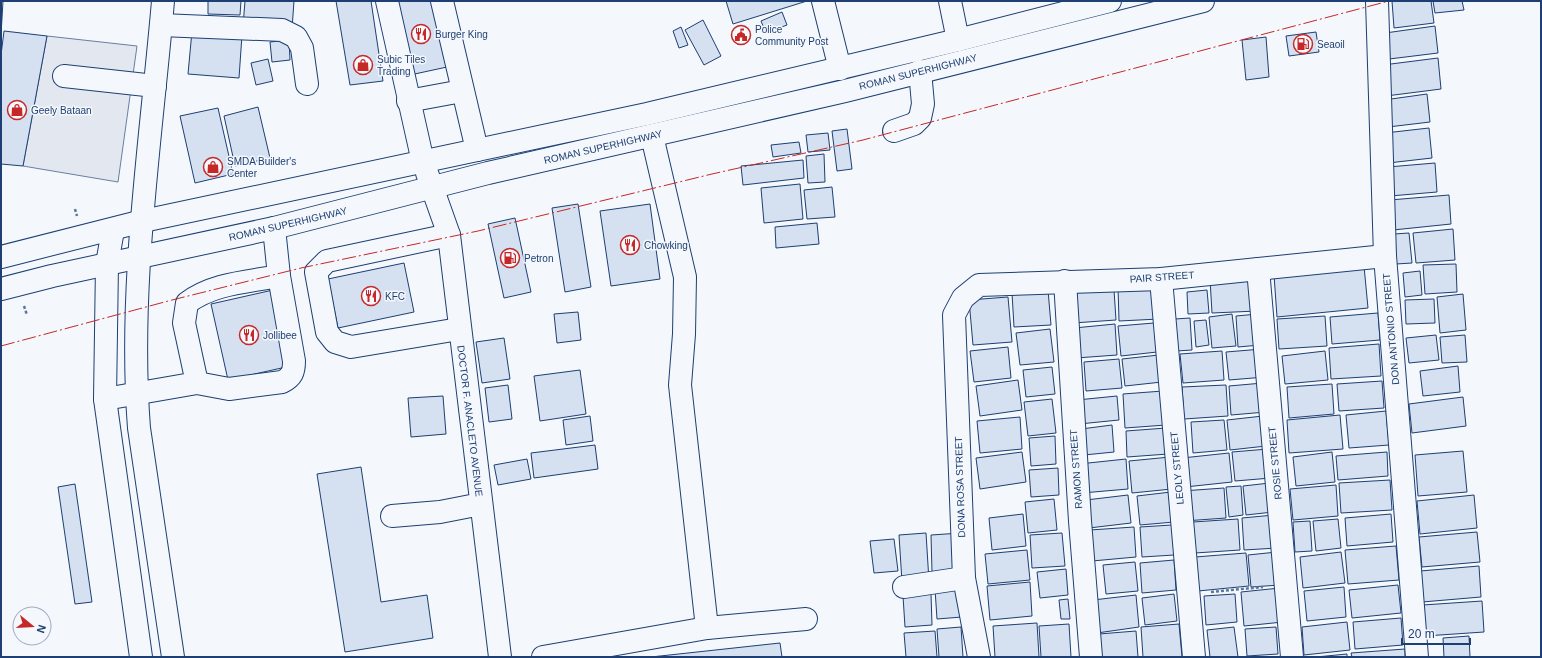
<svg xmlns="http://www.w3.org/2000/svg" width="1542" height="658" font-family="Helvetica,sans-serif">
  <style>
    .parking { fill: #e3e8f0; stroke: #687fa3 }
    .building { fill: #d5e0f0; stroke: #1d3f73 }
    .lines { fill: none; stroke-linecap: round; stroke-linejoin: round }
    .minor-casing { stroke: #1d3f73; stroke-width: 24 }
    .major-casing { stroke: #1d3f73; stroke-width: 24 }
    .path { stroke: #5e769c; stroke-width: 2.5; stroke-dasharray: 3 2; stroke-linecap: butt }
    .minor { stroke: #f4f7fb; stroke-width: 22 }
    .major { stroke: #f4f7fb; stroke-width: 22 }
    .power { stroke: #c62828; stroke-width: 1; stroke-dasharray: 14 3 2 3; stroke-linecap: butt }
    .labels { text-anchor: middle; dominant-baseline: central; stroke-width: 3; stroke-linejoin: round; paint-order: stroke }
    .poi-label { font-size: 10px; fill: #1d3f73; stroke: #f4f7fb; text-anchor: start }
    .street-label { font-size: 10px; fill: #1d3f73; stroke: #f4f7fb }
  </style>
  <rect width="100%" height="100%" fill="#f4f7fb"/>
  <polygon class="parking" points="47,36 137,46 118,182 23,166"/>
  <g class="building">
    <polygon points="1,1 3,1 1,35"/>
    <polygon points="208,1 241,1 240,15 208,14"/>
    <polygon points="245,1 294,1 292,29 243,26"/>
    <polygon points="336,1 371,1 383,81 350,85"/>
    <polygon points="395,1 433,1 447,67 410,75"/>
    <polygon points="726,1 807,1 733,24"/>
    <polygon points="1392,1 1431,1 1434,23 1394,28"/>
    <polygon points="1433,1 1462,1 1464,10 1435,13"/>
    <polygon points="782,12 787,25 766,33 761,21"/>
    <polygon points="703,20 721,56 704,65 685,30"/>
    <polygon points="1435,26 1438,53 1381,60 1378,34"/>
    <polygon points="681,27 688,45 679,48 673,31"/>
    <polygon points="4,31 47,36 23,166 1,164 1,55"/>
    <polygon points="192,31 242,35 239,78 188,74"/>
    <polygon points="1316,32 1319,52 1289,56 1286,36"/>
    <polygon points="1266,37 1269,77 1246,80 1242,40"/>
    <polygon points="289,40 290,60 272,62 270,42"/>
    <polygon points="1438,58 1441,89 1386,96 1383,65"/>
    <polygon points="268,59 273,81 256,85 251,63"/>
    <polygon points="1427,94 1430,122 1388,127 1384,100"/>
    <polygon points="258,107 270,158 235,166 224,116"/>
    <polygon points="218,108 233,174 195,183 180,116"/>
    <polygon points="1429,128 1432,158 1388,163 1385,133"/>
    <polygon points="847,129 852,169 837,171 832,131"/>
    <polygon points="828,133 830,150 808,152 806,135"/>
    <polygon points="799,142 801,153 773,157 771,145"/>
    <polygon points="824,154 825,182 808,183 806,156"/>
    <polygon points="803,160 804,178 743,185 741,166"/>
    <polygon points="1435,163 1437,192 1390,196 1388,167"/>
    <polygon points="800,184 803,219 764,223 761,188"/>
    <polygon points="832,187 835,217 807,219 804,190"/>
    <polygon points="1449,195 1451,224 1393,230 1390,200"/>
    <polygon points="578,204 591,287 565,292 552,208"/>
    <polygon points="650,204 660,279 611,286 600,211"/>
    <polygon points="515,218 531,292 504,298 488,224"/>
    <polygon points="817,223 819,244 776,248 775,227"/>
    <polygon points="1453,229 1455,260 1416,263 1413,233"/>
    <polygon points="1409,233 1412,263 1396,264 1394,234"/>
    <polygon points="404,263 414,312 338,328 328,279"/>
    <polygon points="1456,264 1457,292 1425,294 1423,265"/>
    <polygon points="1364,266 1368,308 1277,317 1274,275"/>
    <polygon points="1420,271 1422,295 1405,297 1403,273"/>
    <polygon points="1255,277 1257,311 1212,313 1210,279"/>
    <polygon points="1157,285 1159,319 1119,321 1118,287"/>
    <polygon points="273,290 286,367 228,380 211,304"/>
    <polygon points="1048,290 1051,325 1014,327 1012,293"/>
    <polygon points="1114,290 1116,320 1073,323 1071,293"/>
    <polygon points="1207,290 1209,313 1188,314 1187,292"/>
    <polygon points="1463,294 1466,330 1440,333 1437,297"/>
    <polygon points="1008,297 1012,342 973,345 969,300"/>
    <polygon points="1434,299 1435,323 1406,324 1405,300"/>
    <polygon points="578,312 581,340 557,343 554,314"/>
    <polygon points="1378,313 1380,340 1332,344 1330,317"/>
    <polygon points="1232,314 1236,346 1212,348 1209,317"/>
    <polygon points="1258,314 1260,345 1238,347 1236,316"/>
    <polygon points="1325,316 1327,346 1279,349 1277,319"/>
    <polygon points="1190,318 1192,350 1176,351 1175,319"/>
    <polygon points="1206,320 1209,345 1196,347 1194,321"/>
    <polygon points="1154,323 1157,352 1121,356 1118,326"/>
    <polygon points="1115,324 1117,355 1076,358 1074,328"/>
    <polygon points="1050,329 1054,362 1020,365 1016,333"/>
    <polygon points="1436,335 1439,360 1409,363 1406,338"/>
    <polygon points="1465,335 1467,362 1442,363 1440,337"/>
    <polygon points="504,338 510,379 482,383 476,342"/>
    <polygon points="1379,344 1381,376 1331,379 1329,348"/>
    <polygon points="1008,347 1011,378 974,382 970,351"/>
    <polygon points="1262,349 1265,377 1229,380 1226,352"/>
    <polygon points="1222,351 1224,380 1183,383 1180,354"/>
    <polygon points="1325,351 1328,380 1285,384 1282,356"/>
    <polygon points="1159,355 1162,382 1125,386 1122,359"/>
    <polygon points="1119,359 1122,388 1086,391 1084,362"/>
    <polygon points="1458,366 1460,392 1423,396 1420,371"/>
    <polygon points="1052,367 1055,394 1026,397 1023,370"/>
    <polygon points="580,370 586,414 540,421 534,376"/>
    <polygon points="1018,380 1022,410 980,416 976,386"/>
    <polygon points="1382,381 1384,408 1339,411 1337,384"/>
    <polygon points="1263,383 1266,412 1231,415 1229,386"/>
    <polygon points="1332,384 1334,414 1289,418 1287,387"/>
    <polygon points="508,385 512,419 489,422 485,388"/>
    <polygon points="1226,385 1228,416 1184,419 1182,387"/>
    <polygon points="1163,391 1166,425 1125,428 1123,394"/>
    <polygon points="443,396 446,434 411,437 408,398"/>
    <polygon points="1117,396 1119,420 1079,424 1077,400"/>
    <polygon points="1463,397 1466,426 1412,433 1409,404"/>
    <polygon points="1052,399 1056,433 1028,436 1024,402"/>
    <polygon points="1386,411 1389,445 1349,448 1346,415"/>
    <polygon points="1340,415 1343,449 1289,453 1287,420"/>
    <polygon points="590,416 593,441 566,445 563,420"/>
    <polygon points="1263,416 1266,446 1230,450 1227,420"/>
    <polygon points="1020,417 1022,449 980,453 977,421"/>
    <polygon points="1224,420 1227,450 1193,453 1191,422"/>
    <polygon points="1112,425 1114,452 1084,455 1081,429"/>
    <polygon points="1166,428 1168,454 1127,457 1126,431"/>
    <polygon points="1055,436 1056,464 1031,466 1029,438"/>
    <polygon points="595,445 598,469 534,478 531,453"/>
    <polygon points="1268,449 1271,478 1235,481 1232,452"/>
    <polygon points="1463,451 1467,492 1418,496 1415,455"/>
    <polygon points="1022,452 1026,482 980,489 976,458"/>
    <polygon points="1332,452 1335,482 1296,486 1293,457"/>
    <polygon points="1387,452 1388,476 1338,480 1336,456"/>
    <polygon points="1229,453 1232,482 1185,487 1182,458"/>
    <polygon points="1170,457 1172,489 1132,493 1129,461"/>
    <polygon points="527,459 531,479 498,485 494,465"/>
    <polygon points="1126,459 1128,489 1082,493 1079,464"/>
    <polygon points="361,467 381,602 427,595 433,638 345,652 317,474"/>
    <polygon points="1058,468 1059,495 1031,497 1029,470"/>
    <polygon points="1390,480 1392,510 1341,513 1339,483"/>
    <polygon points="1270,483 1273,512 1246,515 1243,486"/>
    <polygon points="75,484 92,602 75,604 58,487"/>
    <polygon points="1336,485 1338,516 1293,520 1290,489"/>
    <polygon points="1241,486 1243,515 1229,517 1226,487"/>
    <polygon points="1224,488 1226,518 1184,521 1182,491"/>
    <polygon points="1171,492 1174,522 1140,525 1137,496"/>
    <polygon points="1128,495 1131,523 1089,528 1086,500"/>
    <polygon points="1474,495 1477,528 1420,534 1417,501"/>
    <polygon points="1054,499 1057,530 1028,533 1025,502"/>
    <polygon points="1023,514 1026,546 992,550 989,518"/>
    <polygon points="1391,514 1393,542 1347,546 1345,518"/>
    <polygon points="1274,515 1277,548 1244,550 1242,518"/>
    <polygon points="1238,519 1240,550 1195,553 1193,522"/>
    <polygon points="1338,519 1341,548 1316,551 1313,521"/>
    <polygon points="1310,521 1312,551 1295,552 1293,522"/>
    <polygon points="1172,525 1174,555 1142,557 1140,527"/>
    <polygon points="1134,527 1136,557 1092,561 1090,530"/>
    <polygon points="1477,532 1480,562 1422,567 1419,537"/>
    <polygon points="926,533 929,581 902,582 899,535"/>
    <polygon points="961,533 962,571 932,572 931,535"/>
    <polygon points="1062,533 1065,566 1032,568 1030,535"/>
    <polygon points="894,539 898,571 874,573 870,541"/>
    <polygon points="1396,546 1399,580 1348,584 1345,550"/>
    <polygon points="1027,550 1030,580 988,584 985,554"/>
    <polygon points="1277,552 1280,585 1251,587 1248,555"/>
    <polygon points="1341,552 1345,583 1303,588 1300,557"/>
    <polygon points="1246,553 1249,586 1198,591 1195,557"/>
    <polygon points="1174,560 1176,590 1142,593 1140,563"/>
    <polygon points="1135,562 1138,591 1106,594 1103,565"/>
    <polygon points="1479,566 1481,597 1422,602 1420,571"/>
    <polygon points="1066,569 1068,595 1040,598 1037,572"/>
    <polygon points="1030,582 1032,616 990,620 987,586"/>
    <polygon points="1398,585 1401,613 1352,618 1349,590"/>
    <polygon points="960,587 962,617 937,619 935,589"/>
    <polygon points="1344,587 1346,617 1307,621 1304,591"/>
    <polygon points="1280,588 1283,622 1244,626 1241,592"/>
    <polygon points="931,594 932,625 905,627 903,596"/>
    <polygon points="1174,594 1177,621 1145,625 1142,598"/>
    <polygon points="1235,594 1237,622 1206,625 1204,596"/>
    <polygon points="1136,595 1139,627 1097,633 1093,600"/>
    <polygon points="1068,599 1070,619 1061,619 1059,600"/>
    <polygon points="1482,601 1484,632 1425,636 1423,605"/>
    <polygon points="1401,618 1403,645 1355,649 1353,622"/>
    <polygon points="1347,622 1350,650 1304,655 1302,627"/>
    <polygon points="1037,623 1039,657 995,657 993,626"/>
    <polygon points="1069,624 1071,657 1041,657 1039,626"/>
    <polygon points="1179,624 1182,657 1143,657 1141,627"/>
    <polygon points="961,627 963,657 939,657 937,629"/>
    <polygon points="1234,627 1238,657 1210,657 1207,630"/>
    <polygon points="1276,627 1278,654 1247,656 1245,629"/>
    <polygon points="935,631 937,657 906,657 904,633"/>
    <polygon points="1136,631 1138,657 1101,657 1099,634"/>
    <polygon points="1469,636 1470,657 1444,657 1443,638"/>
    <polygon points="780,643 782,657 651,657"/>
    <polygon points="1405,649 1405,657 1352,657 1351,653"/>
    <polygon points="1347,654 1347,657 1316,657"/>
  </g>
  <g class="lines">
    <defs>
      <g id="minor">
        <path d="M163,1C151,141 128,287 139,428L173,657"/>
        <polyline points="387,1 423,162"/>
        <polyline points="442,1 477,150"/>
        <polyline points="823,1 840,69"/>
        <polyline points="950,1 958,40"/>
        <polyline points="1377,1 1385,256 1417,657"/>
        <polyline points="161,25 282,30 296,37 302,48 307,84"/>
        <polyline points="64,76 155,86"/>
        <polyline points="408,101 462,91"/>
        <polyline points="894,131 914,124 920,118 923,104 920,71"/>
        <polyline points="652,136 685,277 684,334 680,385 707,628"/>
        <polyline points="113,230 107,264 105,399 141,657"/>
        <polyline points="449,235 327,261 316,272 327,332 335,342 351,347 459,329"/>
        <polyline points="1258,269 1292,657"/>
        <polyline points="1161,279 1194,657"/>
        <polyline points="1065,281 1080,521 1091,657"/>
        <path d="M197,383L184,323L187,303C213,283 248,282 279,276L274,228"/>
        <path d="M105,399L197,383L229,389L282,382C292,377 294,372 294,361L279,276"/>
        <polyline points="392,516 440,512 481,504"/>
        <polyline points="904,587 964,578"/>
        <polyline points="543,657 707,628 806,619"/>
        <polyline points="979,657 964,578 954,315 963,298 979,285 1161,279 1385,256"/>
      </g>
      <g id="major">
        <polyline points="427,173 449,235 500,657"/>
        <polyline points="1,257 143,221 647,114 958,40 1110,1"/>
        <polyline points="1,289 52,276 274,228 488,173 845,91 1203,1"/>
      </g>
    </defs>
    <use href="#minor" class="minor-casing"/>
    <use href="#major" class="major-casing"/>
    <g class="path">
      <polyline points="75,209 77,216"/>
      <polyline points="24,306 27,315"/>
      <polyline points="1211,592 1263,587"/>
    </g>
    <use href="#minor" class="minor"/>
    <use href="#major" class="major"/>
    <polyline class="power" points="1,346 172,300 301,268 478,231 712,174 863,140 1389,1"/>
  </g>
  <defs>
    <symbol id="restaurant-ring" viewBox="-11 -11 22 22"><circle r="9.5" fill="#f4f7fb" stroke="#c62828" stroke-width="1.5"/><path d="M-5-6h1v4h1v-4h1v4h1v-4h1v5L-1.5 .5V6h-2V.5L-5-1ZM5-6V6H3V1.5H1.5Q1.5-4 5-6Z" fill="#c62828"/></symbol>
    <symbol id="civic-ring" viewBox="-11 -11 22 22"><circle r="9.5" fill="#f4f7fb" stroke="#c62828" stroke-width="1.5"/><path d="M-.6-6.5H3V-4.5H.6V-3L4-1V1h2V6H-6V1h2V-1L-.6-3ZM-1.2 2.5V6h2.4V2.5Z" fill="#c62828"/></symbol>
    <symbol id="fuel-ring" viewBox="-11 -11 22 22"><circle r="9.5" fill="#f4f7fb" stroke="#c62828" stroke-width="1.5"/><path d="M-5.5-6h7V0h2V4h1.3V-2.5L3-4.5l.8-.8L6-3V5H2.5V1h-1V6h-7ZM-4.2-4.7v3.2H.2V-4.7Z" fill="#c62828"/></symbol>
    <symbol id="shop-ring" viewBox="-11 -11 22 22"><circle r="9.5" fill="#f4f7fb" stroke="#c62828" stroke-width="1.5"/><path d="M-5-2.5h2.3a2.7 3.5 0 0 1 5.4 0H5L5.5 6h-11ZM-1.5-2.5h3a1.5 2.3 0 0 0-3 0Z" fill="#c62828"/></symbol>
  </defs>
  <g fill-rule="evenodd">
    <use href="#restaurant-ring" x="410" y="23" width="22" height="22"/>
    <use href="#civic-ring" x="730" y="24" width="22" height="22"/>
    <use href="#fuel-ring" x="1292" y="33" width="22" height="22"/>
    <use href="#shop-ring" x="352" y="54" width="22" height="22"/>
    <use href="#shop-ring" x="6" y="99" width="22" height="22"/>
    <use href="#shop-ring" x="202" y="156" width="22" height="22"/>
    <use href="#restaurant-ring" x="619" y="234" width="22" height="22"/>
    <use href="#fuel-ring" x="499" y="247" width="22" height="22"/>
    <use href="#restaurant-ring" x="360" y="285" width="22" height="22"/>
    <use href="#restaurant-ring" x="238" y="324" width="22" height="22"/>
  </g>
  <g class="labels">
    <g class="poi-label">
      <text x="755" y="29">Police<tspan x="755" dy="12">Community Post</tspan></text>
      <text x="435" y="34">Burger King</text>
      <text x="1317" y="44">Seaoil</text>
      <text x="377" y="59">Subic Tiles<tspan x="377" dy="12">Trading</tspan></text>
      <text x="31" y="110">Geely Bataan</text>
      <text x="227" y="161">SMDA Builder's<tspan x="227" dy="12">Center</tspan></text>
      <text x="644" y="245">Chowking</text>
      <text x="524" y="258">Petron</text>
      <text x="385" y="296">KFC</text>
      <text x="263" y="335">Jollibee</text>
    </g>
    <g class="street-label">
      <text transform="translate(918 72) rotate(-14)">ROMAN SUPERHIGHWAY</text>
      <text transform="translate(603 147) rotate(-13)">ROMAN SUPERHIGHWAY</text>
      <text transform="translate(288 224) rotate(-13)">ROMAN SUPERHIGHWAY</text>
      <text transform="translate(1162 277) rotate(-4)">PAIR STREET</text>
      <text transform="translate(1391 329) rotate(-95)">DON ANTONIO STREET</text>
      <text transform="translate(470 421) rotate(83)">DOCTOR F. ANACLETO AVENUE</text>
      <text transform="translate(1275 463) rotate(-95)">ROSIE STREET</text>
      <text transform="translate(1177 468) rotate(-95)">LEOLY STREET</text>
      <text transform="translate(1076 469) rotate(-94)">RAMON STREET</text>
      <text transform="translate(960 487) rotate(-92)">DONA ROSA STREET</text>
    </g>
  </g>
  <rect width="1542" height="658" fill="none" stroke="#1d3f73" stroke-width="4"/>
  <g transform="translate(32 626) rotate(108)"><circle r="19" fill="#f4f7fb" stroke="#9eadc5"/>
  <path d="M0-3L7 15L0 10L-7 15Z" fill="#c62828"/>
  <text y="-6" font-size="11" font-weight="bold" text-anchor="middle" fill="#1d3f73">N</text>
  </g>
  <path d="M1402 638v6h68v-6" fill="none" stroke="#1d3f73" stroke-width="2"/>
  <text x="1408" y="638" font-size="12" fill="#1d3f73" stroke="#f4f7fb" stroke-width="3" paint-order="stroke">20 m</text>
</svg>
